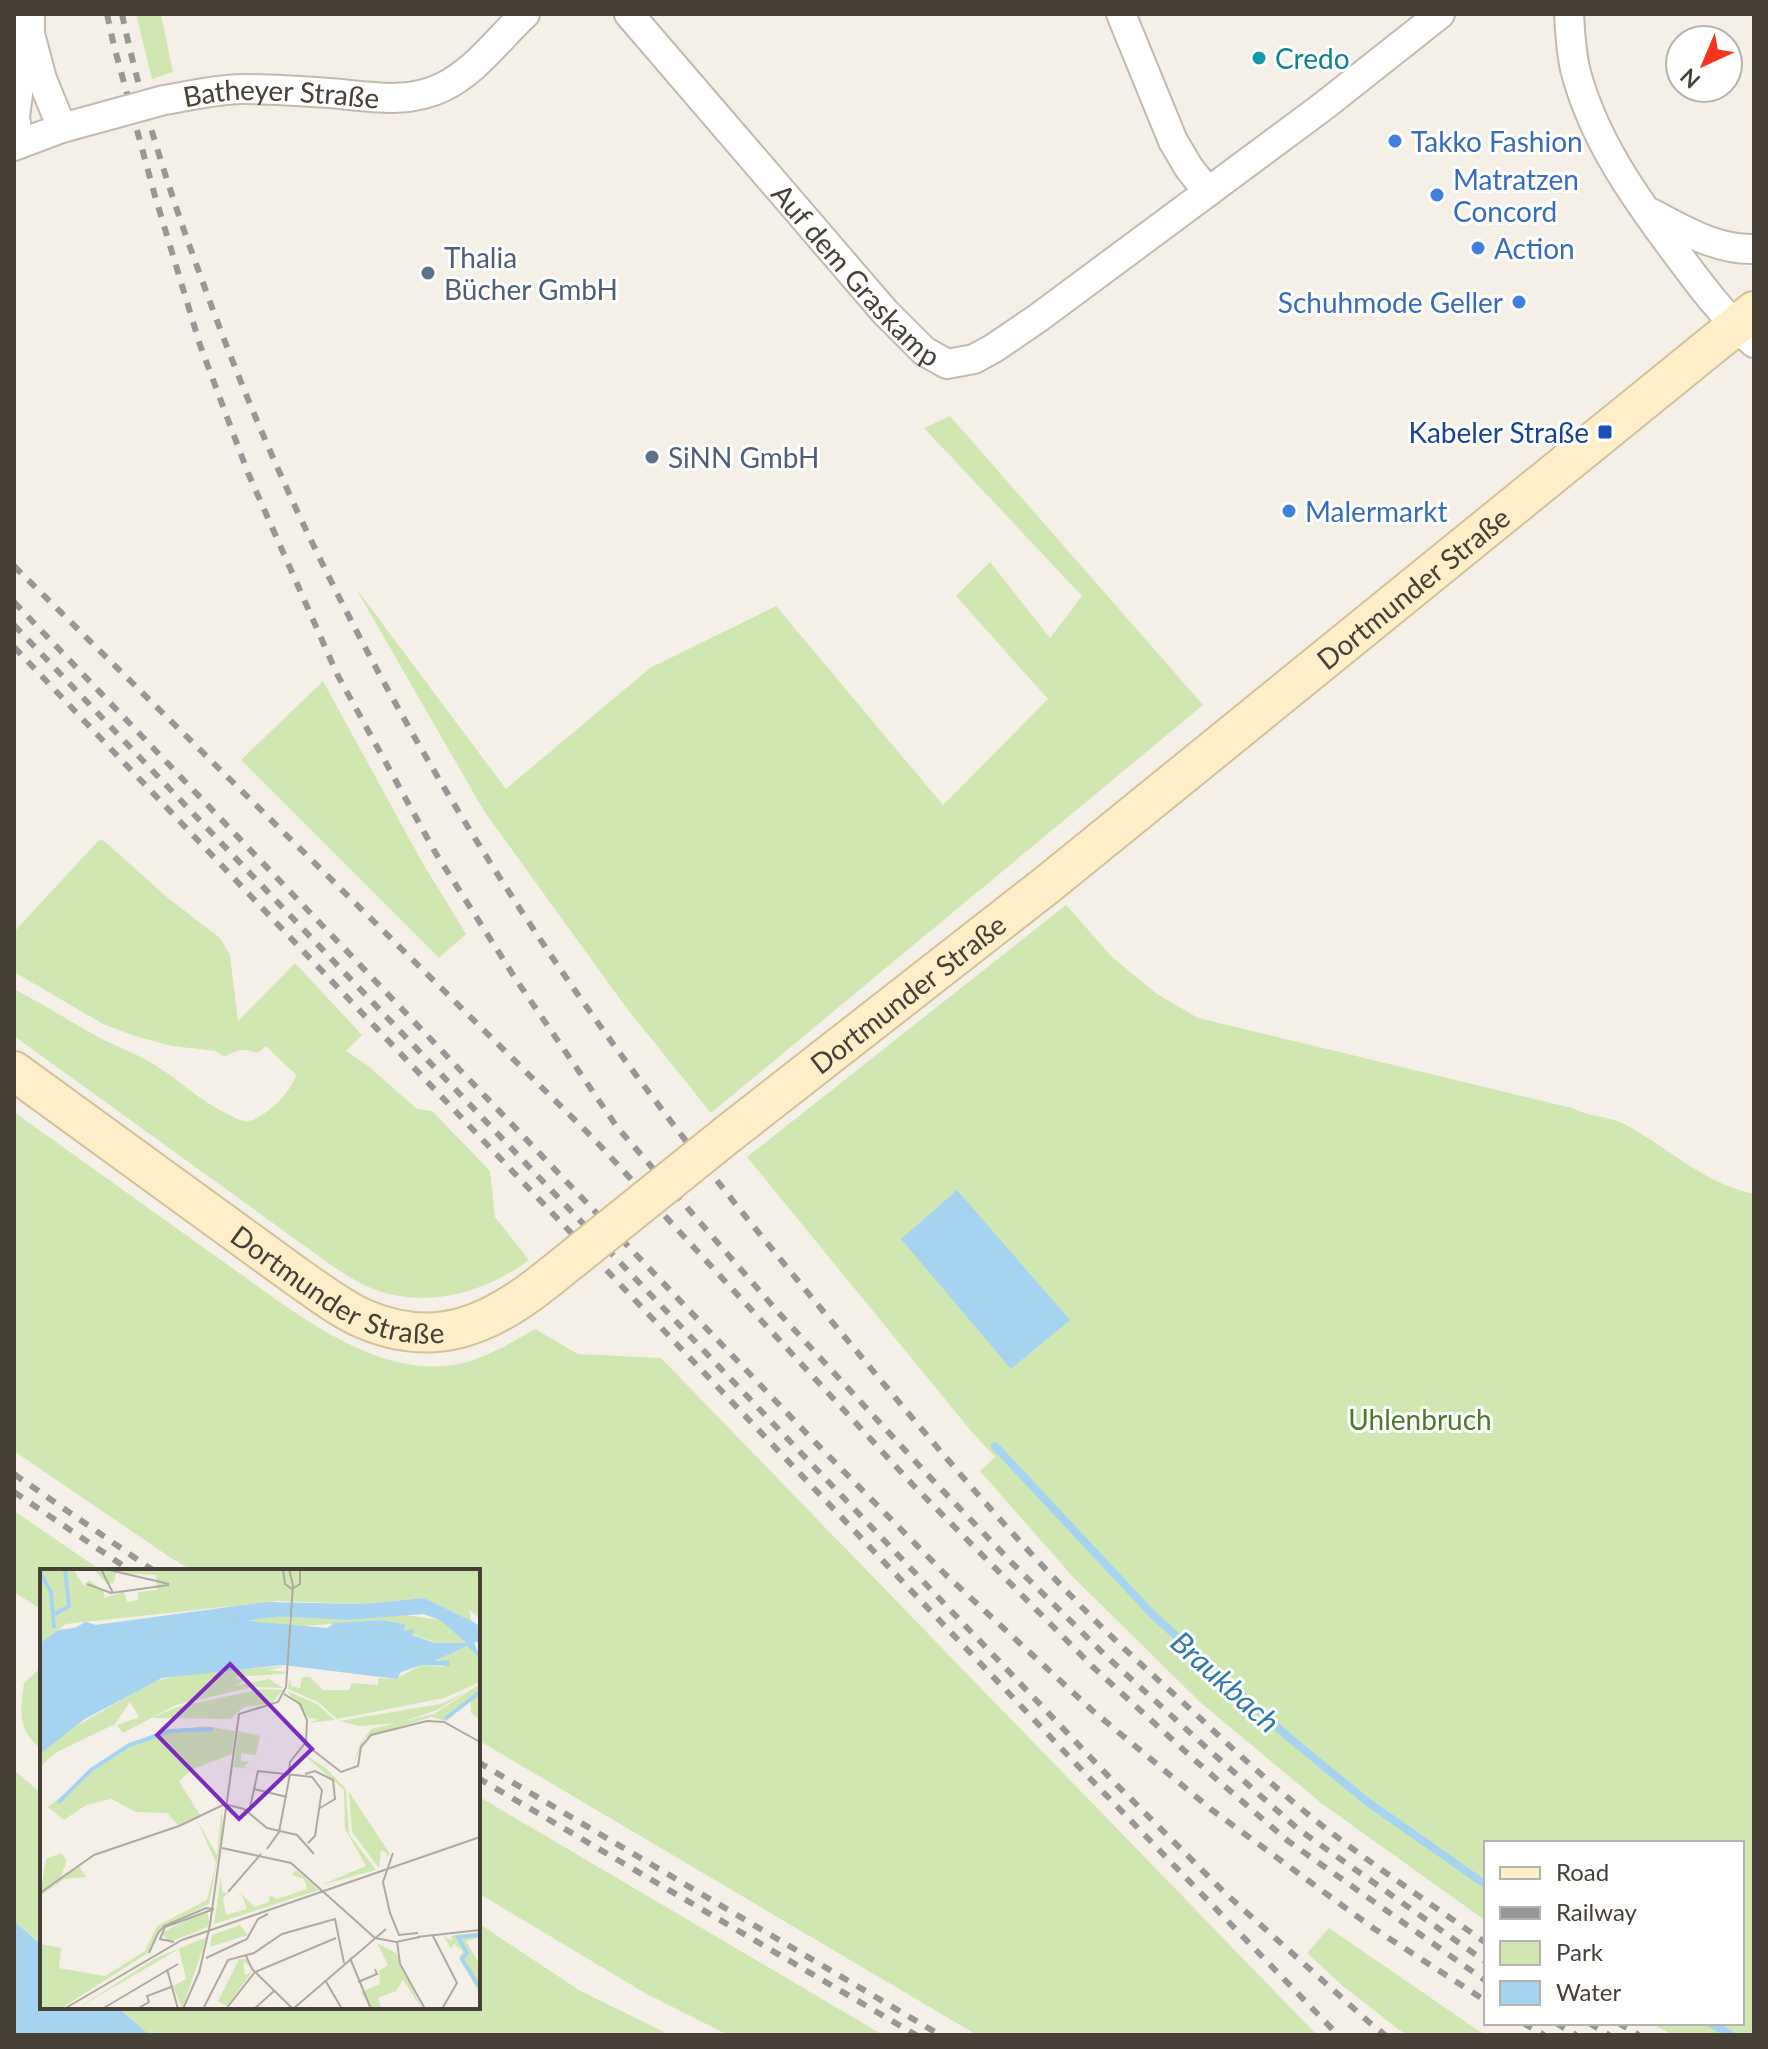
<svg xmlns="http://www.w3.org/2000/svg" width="1768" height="2049" font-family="Lato,sans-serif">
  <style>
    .green { fill: #d1e7b2 }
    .water { fill: #a6d4f0 }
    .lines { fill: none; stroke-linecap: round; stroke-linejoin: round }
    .stream { stroke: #a6d4f0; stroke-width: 8 }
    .minor-casing { stroke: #c2baae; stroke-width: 32 }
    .secondary-casing { stroke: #d3c299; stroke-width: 42 }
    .minor { stroke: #fff; stroke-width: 28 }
    .secondary { stroke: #feefc8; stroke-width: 38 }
    .rail { stroke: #979797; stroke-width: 6; stroke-dasharray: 10 10; stroke-linecap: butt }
    .minor-bridge-casing { stroke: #c2baae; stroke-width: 32; stroke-linecap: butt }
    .secondary-bridge-casing { stroke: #d3c299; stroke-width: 42; stroke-linecap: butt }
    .minor-bridge { stroke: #fff; stroke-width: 28 }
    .secondary-bridge { stroke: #feefc8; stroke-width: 38 }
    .culture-dot { fill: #0f9aa8; stroke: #fff; stroke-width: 3 }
    .shop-dot { fill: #3f7fe0; stroke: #fff; stroke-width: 3 }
    .service-dot { fill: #5c6f8a; stroke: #fff; stroke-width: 3 }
    .transit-dot { fill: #1a4fb4; stroke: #fff; stroke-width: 3 }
    .labels { text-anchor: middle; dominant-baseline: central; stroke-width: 6; stroke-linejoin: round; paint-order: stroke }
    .culture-label { font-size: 28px; fill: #0d838f; stroke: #fff; text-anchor: start }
    .street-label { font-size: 28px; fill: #474037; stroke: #fff }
    .shop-label { font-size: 28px; fill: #366cbe; stroke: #fff; text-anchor: start }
    .service-label { font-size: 28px; fill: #4e5e75; stroke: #fff; text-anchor: start }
    .transit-label { font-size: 28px; fill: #164399; stroke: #fff; text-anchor: end }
    .park-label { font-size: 28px; fill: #4b792a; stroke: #fff }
    .water-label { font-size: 30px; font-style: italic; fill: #2f7aaa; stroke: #fff }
    .inset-river { fill: none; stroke: #a6d4f0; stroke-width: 4 }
    .inset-road { fill: none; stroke: #afaaa1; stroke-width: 2 }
    .view { fill: #7b2cbf; fill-opacity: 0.15; stroke: #7b2cbf; stroke-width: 4 }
    .inset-edge { fill: none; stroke: #474037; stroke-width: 4 }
  </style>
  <rect width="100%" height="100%" fill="#f4f0e8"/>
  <g class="green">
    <polygon points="136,14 161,14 173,72 152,79"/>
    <polygon points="950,416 1203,705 711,1113 625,1006 484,811 355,587 506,789 650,668 776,606 943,805 1048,699 956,596 990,562 1050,638 1082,596 924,428"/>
    <polygon points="323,681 422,862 466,934 439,958 241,760"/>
    <path d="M103,840L168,898L220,938L230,955L238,1021L295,963L362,1035L346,1051L367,1065L417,1109L432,1111L490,1171L495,1217L529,1260C479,1297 415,1312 358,1282C349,1277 340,1271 331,1265L14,1036V989C43,1004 71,1022 100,1038C116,1046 134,1053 150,1062C178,1078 201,1103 232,1116C235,1118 239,1120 243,1121C261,1124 292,1091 296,1075L266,1046L258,1053C242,1048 239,1049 224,1057L216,1051L172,1046L135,1036L103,1024L14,972V932L98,841Z"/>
    <path d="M1066,905L1113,958L1157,994L1198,1018L1572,1108C1589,1117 1610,1116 1626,1125C1669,1148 1705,1184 1754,1194V2035H1673L1650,2023H1742V1843H1486V1921L1321,1803L1202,1704L1073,1577L980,1471L995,1457L971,1431L747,1157Z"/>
    <path d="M14,1112L281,1303C328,1335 385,1371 445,1366C476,1364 509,1344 535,1329L578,1354L661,1358L1317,2035H977L478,1740V1571H193L171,1558L14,1451Z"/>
    <polygon points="14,1511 102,1571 42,1571 42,1610 14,1592"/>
    <path d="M38,1670H42V1749C17,1732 20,1710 24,1683Z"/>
    <polygon points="14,1770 42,1794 42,1944 14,1921"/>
    <polygon points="478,1796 883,2035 728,2035 645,1993 478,1893"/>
    <polygon points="478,1923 579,1990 670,2035 150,2035 117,2007 478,2007"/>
    <polygon points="1329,1928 1479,2031 1486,2035 1406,2035 1344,1987 1307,1953"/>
  </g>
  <g class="water">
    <polygon points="957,1190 1070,1320 1011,1369 901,1239"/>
    <polygon points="14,1921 42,1945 42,2007 117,2007 150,2035 14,2035"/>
  </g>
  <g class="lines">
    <g class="stream">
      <polyline points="995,1446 1153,1615 1293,1741 1369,1803 1486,1885"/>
      <polyline points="1710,2023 1731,2035"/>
    </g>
    <defs>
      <g id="minor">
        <path id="s1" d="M629,14L885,312L924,351L947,364L974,359L994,348L1038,318L1325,105L1440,14"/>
        <polyline points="1121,14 1173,141 1189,168 1208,192"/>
        <path d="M1569,14C1570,32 1571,51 1575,69C1593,139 1635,198 1678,255C1701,286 1724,317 1754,343"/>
        <polyline points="31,38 42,79 62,128"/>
        <path id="s2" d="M164,100C190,96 217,89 243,89C272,89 300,91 329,93C367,96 407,105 443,87C476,71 499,38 525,14"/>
        <polyline points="19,144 15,117 19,86 30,34 30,14"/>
        <polyline points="14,146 62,128 113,114"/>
        <path d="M1651,213C1684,230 1716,250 1754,249"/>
      </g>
      <g id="secondary">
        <path id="s3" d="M14,1071L296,1276C318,1291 339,1308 364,1319C434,1349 489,1326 545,1281"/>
        <path id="s4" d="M728,1134L1048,884L1754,311"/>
      </g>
    </defs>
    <use href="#minor" class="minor-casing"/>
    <use href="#secondary" class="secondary-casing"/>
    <use href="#minor" class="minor"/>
    <use href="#secondary" class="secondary"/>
    <g class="rail">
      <polyline points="107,14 114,46 155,196 200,345 248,473 337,674 435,852 517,981 617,1127 778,1312 926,1473 1014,1565 1105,1655 1209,1750 1298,1829 1486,1962"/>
      <path d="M122,14C141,104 170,194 202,280C291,528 416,759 565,976C654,1105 753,1228 854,1348C926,1435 999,1522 1078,1603C1117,1644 1160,1681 1201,1719C1236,1752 1272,1785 1310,1816C1366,1861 1427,1901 1486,1943"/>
      <polyline points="14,566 593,1138 913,1485 1093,1667 1198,1763 1288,1841 1486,1981"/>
      <polyline points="14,602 809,1436 946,1575 1093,1711 1212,1810 1373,1928 1486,2001"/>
      <polyline points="14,625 1111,1779 1225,1893 1370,2023 1385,2035"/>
      <polyline points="14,647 1078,1766 1338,2035"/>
      <polyline points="14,1474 154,1571"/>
      <polyline points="14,1492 131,1571"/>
      <polyline points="478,1762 940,2035"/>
      <polyline points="478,1778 916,2035"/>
      <polyline points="1523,2023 1544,2035"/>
      <polyline points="1556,2023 1576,2035"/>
      <polyline points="1589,2023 1609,2035"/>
      <polyline points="1618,2023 1639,2035"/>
    </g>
    <defs>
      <polyline id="minor-bridge" points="113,114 164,100"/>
      <polyline id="secondary-bridge" points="545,1281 728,1134"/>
    </defs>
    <use href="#minor-bridge" class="minor-bridge-casing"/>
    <use href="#secondary-bridge" class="secondary-bridge-casing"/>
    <use href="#minor-bridge" class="minor-bridge"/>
    <use href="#secondary-bridge" class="secondary-bridge"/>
  </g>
  <circle class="culture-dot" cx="1259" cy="58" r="8"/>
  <g class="shop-dot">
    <circle cx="1395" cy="141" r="8"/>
    <circle cx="1437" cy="195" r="8"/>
    <circle cx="1478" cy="248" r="8"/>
    <circle cx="1519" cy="302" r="8"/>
    <circle cx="1289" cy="511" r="8"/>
  </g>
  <g class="service-dot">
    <circle cx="428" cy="273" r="8"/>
    <circle cx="652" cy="457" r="8"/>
  </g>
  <rect class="transit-dot" x="1597" y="424" width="16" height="16" rx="4"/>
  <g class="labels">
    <g class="culture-label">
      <text x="1275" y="58">Credo</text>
    </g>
    <g class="street-label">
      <text stroke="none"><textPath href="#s2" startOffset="118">Batheyer Straße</textPath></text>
      <text stroke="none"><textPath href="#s1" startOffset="346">Auf dem Graskamp</textPath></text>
      <text stroke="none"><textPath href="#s4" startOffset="876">Dortmunder Straße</textPath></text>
      <text stroke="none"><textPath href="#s4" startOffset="228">Dortmunder Straße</textPath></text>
      <text stroke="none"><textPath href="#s3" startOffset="392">Dortmunder Straße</textPath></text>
    </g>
    <g class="shop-label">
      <text x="1411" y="141">Takko Fashion</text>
      <text x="1453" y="179">Matratzen<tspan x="1453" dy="32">Concord</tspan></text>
      <text x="1494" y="248">Action</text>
      <text x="1503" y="302" text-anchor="end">Schuhmode Geller</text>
      <text x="1305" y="511">Malermarkt</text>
    </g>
    <g class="service-label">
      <text x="444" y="257">Thalia<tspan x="444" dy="32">Bücher GmbH</tspan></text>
      <text x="668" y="457">SiNN GmbH</text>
    </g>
    <g class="transit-label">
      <text x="1589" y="432">Kabeler Straße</text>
    </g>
    <g class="park-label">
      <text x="1420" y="1419">Uhlenbruch</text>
    </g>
    <g class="water-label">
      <text transform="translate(1226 1681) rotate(42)">Braukbach</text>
    </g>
  </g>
  <g transform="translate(40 1569)">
    <rect width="440" height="440" fill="#f4f0e8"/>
    <path d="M0,0H33L44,17L49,11L64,23V29L84,23L87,33L98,31V23L117,21L116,6L76,4L74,14L67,15L53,0H440V49L429,41L432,54L384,29L324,35L238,32L26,55L0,74ZM359,45L400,51L426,74L415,81L428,77L440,89V113L404,129L297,150L278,133L248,120L250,108L251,117L260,119L262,108H270L283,121H309L312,114L338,116V109L355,110L382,96L403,98L406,91L394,92L413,83L405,85L406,77L363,62L365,55L340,51L252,58V48L308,51ZM221,48H249V58L209,53ZM245,97L230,101L246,103L243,105L193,108L204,111L195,117L229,110L243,119L213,118L136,136L83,164L77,156L99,148L90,133L75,155L15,184L0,198V185L28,162L112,113L143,105ZM440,115V150L431,144V131L406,152L391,148L325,169L312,199L320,175L331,160L394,145ZM222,120L243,121L232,134L204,138L190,150L112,149L137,138ZM247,122L277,135L295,151L268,154L279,150L269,149ZM425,124L397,141L359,154L319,157L299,152L401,135ZM165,157L195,162L192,185L153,200L139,212L160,246L138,256L127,244L96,243L71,230L46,236L24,251L8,238L83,178L123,162ZM198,162L234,170L220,167L216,186L201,184V192L209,193L203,198L216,200L194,198ZM262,184L286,199L306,220L309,265L336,301L281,316L326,297L305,260L304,221ZM309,223L350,285L343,290L348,285L341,281L339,299L312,263ZM182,238L183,261L169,335L121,358L108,384L20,440H0V375L21,379L19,399L65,407L105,382L117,357L167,331L176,294L157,251L177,286ZM21,284L27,291L21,307L39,297L46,308L24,310L0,327L6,290ZM256,301L279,321L174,355L181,308L182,323L188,324L183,329L186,346L207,340L201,324L214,338L229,333L230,326L237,330L267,320L264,310L251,306ZM167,341L170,357L130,373L121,364ZM200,356L208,366L170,378L172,366ZM440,363V368L426,372L440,396V425L419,389L423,382L414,375L411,380L403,366L412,372L411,367ZM167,368L142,440L133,417L146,410L139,380L36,440L116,389ZM337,374L356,384L382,440L363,411L356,422L338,429L342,440H331L321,423L340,415L339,402L348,396ZM199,390H206L209,397L203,392L205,406L212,403L187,437L178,432Z" fill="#d1e7b2"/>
    <path d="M384,29L440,57V74L434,73L440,89L427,77L394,92L409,91L410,97L382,96L361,103L357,110L243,96L122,109L45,150L0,185V74L18,61L226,33L324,35ZM383,45L400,51L426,74H395L372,66L374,60L364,62L365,55L342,51L294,54L287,59L209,52L230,47L308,51Z" fill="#a6d4f0" fill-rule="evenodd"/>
    <path class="inset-river" d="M0,3L11,23L14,59M253,39L377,35L400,39L435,56L375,38L253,45M15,45L29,37L25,0M46,55L49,62L76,61L247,45M0,81L46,55L62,60L247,40M0,84L45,56M405,150L440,123M18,234L51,201L89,176L130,162L173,160M440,366L418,368L427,384L422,390L440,419"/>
    <path class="inset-road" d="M61,0L73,24M65,0L129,15M243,0L245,15L252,20L260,15V0M47,15L71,24L129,16M244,125L260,135L267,151L266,173L250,193L249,204M265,175L301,203L318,197L321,178L331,166L387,152L404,153L440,173M265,205L275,202L293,211L295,230L280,239M214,220L247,228M209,243L218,202L272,208L282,221L275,267L268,274M182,279L251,294L335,369L356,373L380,368M227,280L239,263L250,205M353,284L343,313L350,344L359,366L378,364M188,323L221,285M0,324L54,286L139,257L185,235L204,240L227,259L257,266L274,285M393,367L417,414L402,440M377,368L440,361M357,372L360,395L385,440M109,384L118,364L124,357L166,339L174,340L125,358L120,370L134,373M206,387L212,400L253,440M166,389L207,370L218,350L228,345M310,389L331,440M127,400L138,440M159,404L170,356L199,145L238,133L246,118L253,16L249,0M285,411L302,440M318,413L337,405L335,400M24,440L142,371L440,268M62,440L138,395M97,440L109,433L107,427L131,418M143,440L160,401M163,440L188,391L214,384L242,365L295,350L304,394M186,440L215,403L296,369M214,440L234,422M253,440L346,360"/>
    <path class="view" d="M190,95L272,180L199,250L117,166Z"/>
    <rect width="440" height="440" class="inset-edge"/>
  </g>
  <rect width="1768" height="2049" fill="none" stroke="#474037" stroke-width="32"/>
  <rect x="1484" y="1841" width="260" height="184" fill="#ffffff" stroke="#b5b3af" stroke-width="2"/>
  <rect x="1500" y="1867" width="40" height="12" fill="#feefc8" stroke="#b5b3af" stroke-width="2"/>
  <text x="1556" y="1881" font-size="24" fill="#474037">Road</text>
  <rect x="1500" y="1907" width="40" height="12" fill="#979797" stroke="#b5b3af" stroke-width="2"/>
  <text x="1556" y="1921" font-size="24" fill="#474037">Railway</text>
  <rect x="1500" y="1941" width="40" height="24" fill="#d1e7b2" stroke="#b5b3af" stroke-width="2"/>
  <text x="1556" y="1961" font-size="24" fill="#474037">Park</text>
  <rect x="1500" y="1981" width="40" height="24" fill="#a6d4f0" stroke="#b5b3af" stroke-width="2"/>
  <text x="1556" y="2001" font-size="24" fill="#474037">Water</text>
  <g transform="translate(1704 64) rotate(224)"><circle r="38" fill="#ffffff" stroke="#b5b3af" stroke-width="2"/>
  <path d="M0-6L14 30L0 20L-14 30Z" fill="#f7351c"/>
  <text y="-12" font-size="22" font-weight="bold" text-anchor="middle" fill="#474037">N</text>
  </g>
</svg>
